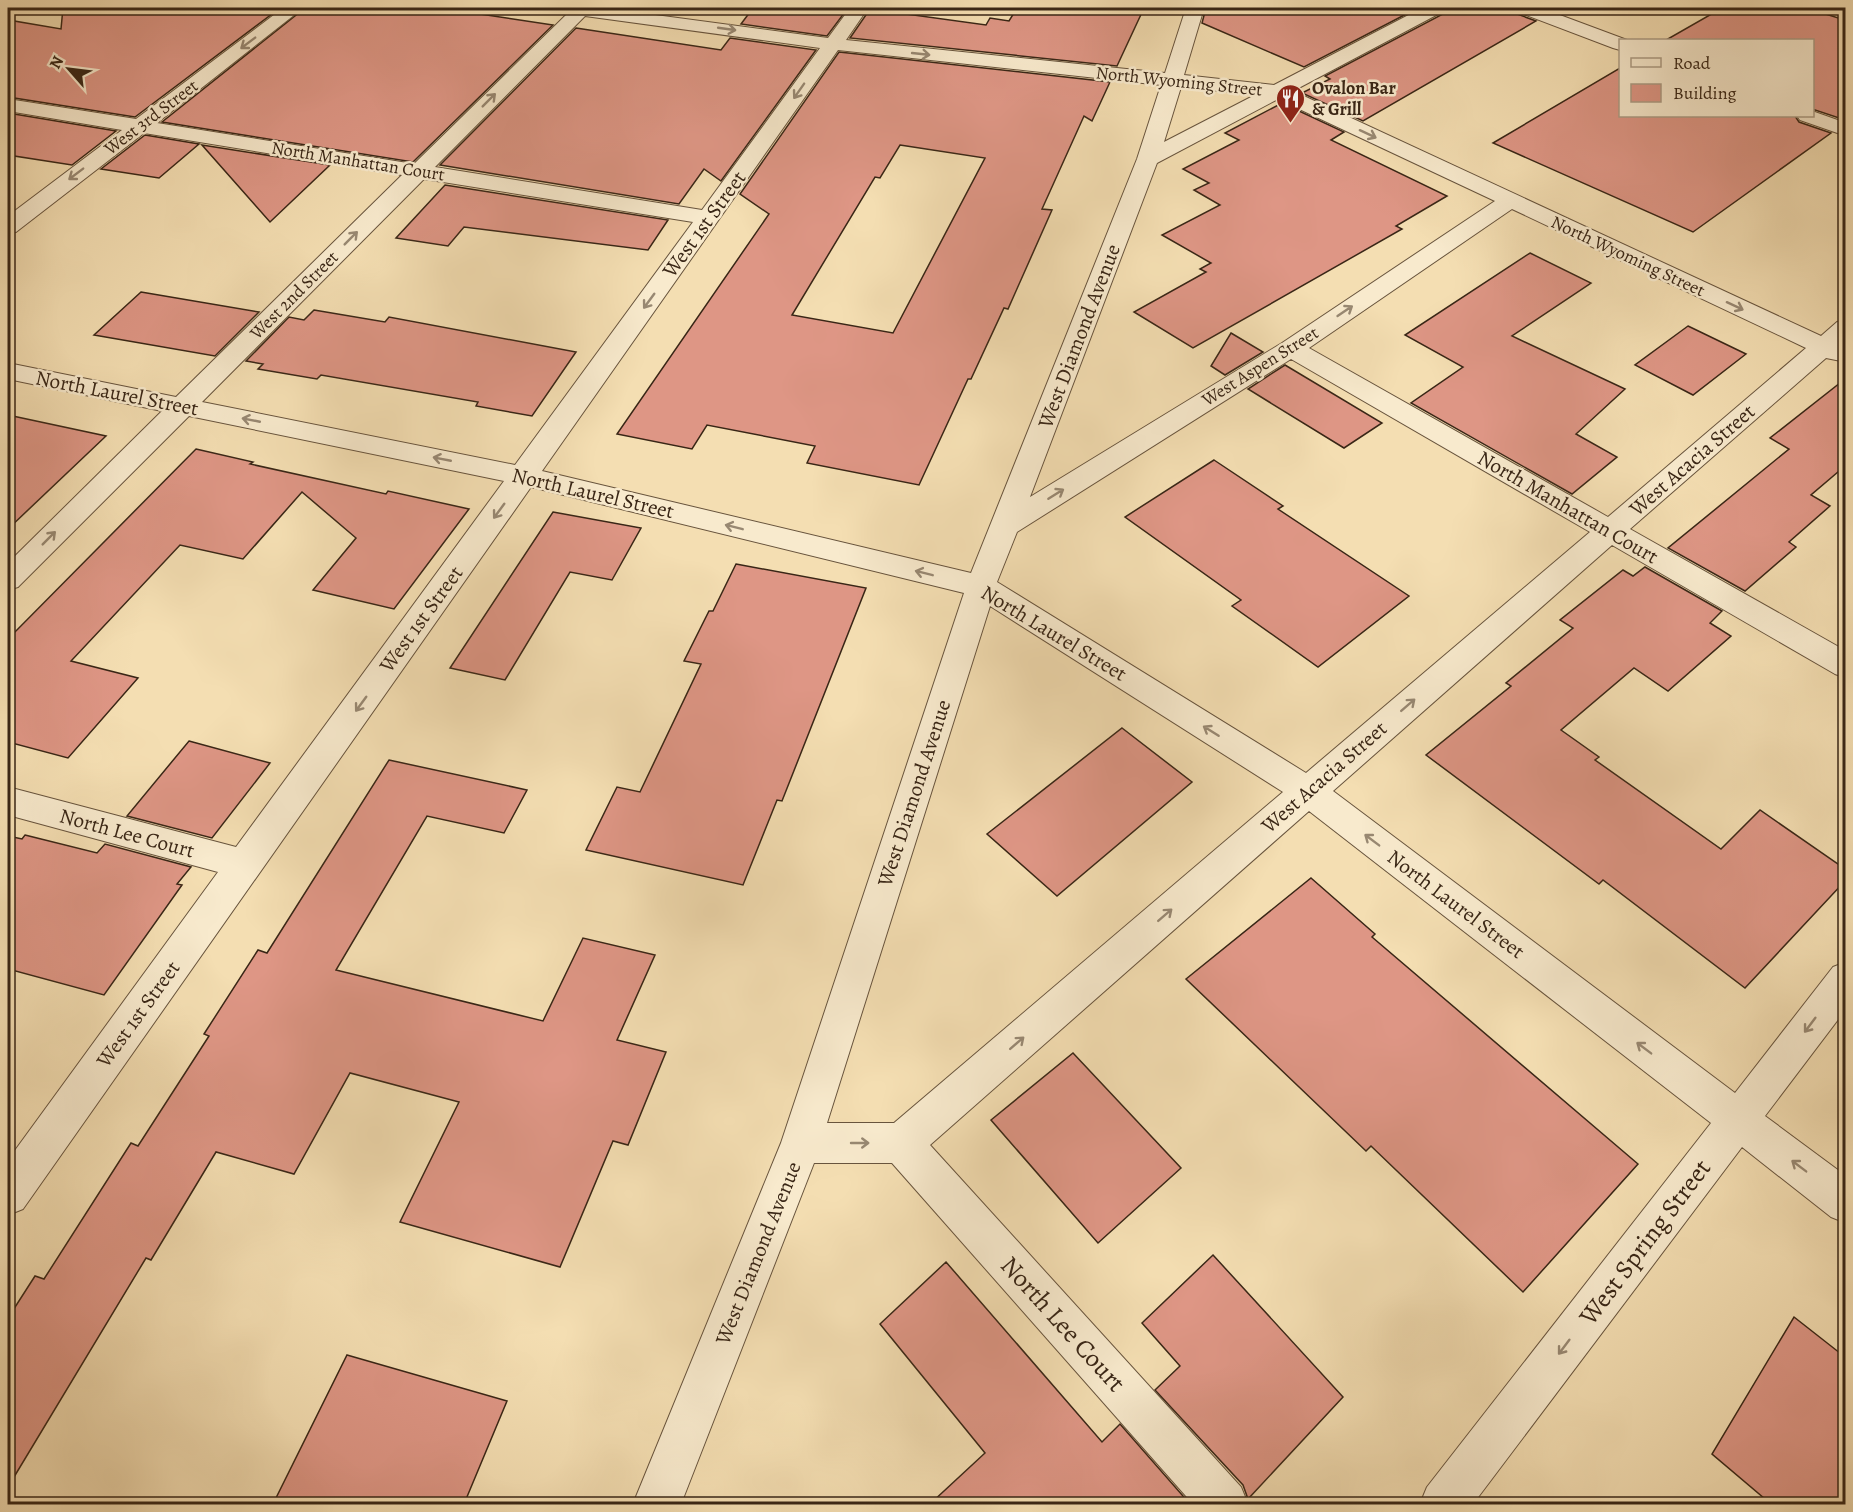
<svg xmlns="http://www.w3.org/2000/svg" width="1853" height="1512" font-family="Alegreya,serif">
  <style>
    .building { fill: #de9685; stroke: #392616; stroke-width: 1.5; fill-rule: evenodd }
    .lines { fill: none; stroke-linecap: round; stroke-linejoin: round }
    .minor-casing { stroke: #68543d; stroke-width: 2 }
    .minor { fill: #f8eacd; fill-rule: evenodd }
    .oneway { stroke: #988872 }
    .labels { text-anchor: middle; dominant-baseline: central; stroke-width: 5; stroke-linejoin: round; paint-order: stroke }
    .far-street-label { font-size: 18px; fill: #392616; stroke: #f8eacd }
    .far-poi-label { font-size: 18px; font-weight: bold; fill: #392616; stroke: #f8eacd; text-anchor: start }
    .street-label { font-size: 21px; fill: #392616; stroke: #f8eacd }
    .near-street-label { font-size: 26px; fill: #392616; stroke: #f8eacd }
  </style>
  <rect width="100%" height="100%" fill="#f4deb2"/>
  <filter id="stains"><feTurbulence type="fractalNoise" baseFrequency=".00333" numOctaves="4"/><feColorMatrix values="0 0 0 0 .2 0 0 0 0 .09 0 0 0 0 .02 0 0 0 .5 -.17"/></filter>
  <radialGradient id="worn" r=".72"><stop offset=".6" stop-color="#630" stop-opacity="0"/><stop offset="1" stop-color="#630" stop-opacity=".3"/></radialGradient>
  <g class="building">
    <polygon points="63,8 280,8 135,117 8,97 8,20 61,29"/>
    <polygon points="305,8 440,8 553,25 413,162 162,122"/>
    <polygon points="753,8 848,8 827,36 741,24"/>
    <polygon points="1017,8 1144,8 1117,66 850,38 870,9 986,25 990,18 1009,21"/>
    <polygon points="1206,8 1418,8 1304,67 1202,23"/>
    <polygon points="1446,8 1514,8 1517,14 1536,21 1363,121 1302,93 1330,79 1325,76 1443,14"/>
    <polygon points="1722,8 1806,8 1845,20 1845,120 1812,109 1812,40 1666,40"/>
    <polygon points="576,28 721,50 730,38 816,50 721,181 704,169 679,204 440,165"/>
    <path d="M839,52L1110,82L1092,121L1084,116L1042,209L1052,210L1008,309L1004,308L971,379H968L919,485L807,463L815,446L707,425L692,449L617,434L769,214L740,194ZM900,145L985,158L893,333L792,315L875,177L880,178Z"/>
    <polygon points="1620,68 1620,116 1795,116 1799,122 1831,133 1693,232 1493,143"/>
    <polygon points="1282,103 1344,132 1331,140 1447,196 1396,226 1402,229 1193,348 1134,312 1206,272 1200,269 1211,263 1162,235 1220,205 1194,190 1209,183 1183,169 1239,140 1225,133"/>
    <polygon points="8,113 116,131 72,165 8,155"/>
    <polygon points="145,135 199,144 159,178 101,169"/>
    <polygon points="202,145 330,165 270,222"/>
    <polygon points="445,185 668,220 648,250 464,227 448,246 396,238"/>
    <polygon points="1530,253 1591,283 1512,336 1625,389 1576,434 1617,457 1572,494 1411,403 1463,367 1405,335"/>
    <polygon points="141,292 259,312 215,356 94,335"/>
    <polygon points="314,310 385,322 389,317 576,352 532,416 476,406 478,402 321,375 317,379 258,369 263,364 246,361 289,317 304,320"/>
    <polygon points="1688,326 1746,354 1693,395 1635,365"/>
    <polygon points="1231,333 1263,352 1225,375 1211,366"/>
    <polygon points="1285,365 1382,423 1344,448 1248,389"/>
    <polygon points="1845,379 1845,466 1811,495 1830,506 1789,542 1796,547 1745,591 1668,548 1789,449 1770,438"/>
    <polygon points="8,415 106,436 8,529"/>
    <polygon points="196,449 253,462 250,464 386,494 388,491 469,509 394,609 313,590 356,538 302,492 243,559 180,545 71,661 138,678 68,758 8,742 8,639"/>
    <polygon points="1214,460 1283,506 1278,509 1409,596 1318,667 1232,606 1241,600 1125,517"/>
    <polygon points="553,512 641,528 612,580 570,572 505,680 450,668"/>
    <polygon points="736,564 866,588 782,801 777,800 743,885 586,850 617,787 640,792 701,664 684,661 709,611 713,611"/>
    <polygon points="1645,567 1722,611 1710,623 1731,636 1668,691 1634,668 1561,730 1599,757 1595,760 1721,849 1760,810 1845,869 1845,881 1745,988 1603,880 1599,884 1426,755 1511,686 1506,683 1573,628 1560,620 1623,570 1633,576"/>
    <polygon points="1122,728 1192,782 1057,896 987,834"/>
    <polygon points="189,741 270,763 212,838 127,816"/>
    <polygon points="389,760 527,790 504,833 427,816 336,970 543,1021 583,938 655,955 617,1040 666,1052 628,1145 613,1141 560,1267 400,1222 459,1102 350,1073 294,1174 216,1152 151,1260 146,1258 8,1487 8,1318 35,1276 44,1279 131,1143 138,1146 209,1036 204,1034 258,950 267,953"/>
    <polygon points="25,835 97,853 105,844 191,867 177,884 182,885 104,995 8,969 8,836 22,839"/>
    <polygon points="1311,878 1375,934 1372,937 1638,1164 1523,1292 1371,1146 1366,1151 1186,979"/>
    <polygon points="1073,1053 1181,1168 1098,1243 991,1120"/>
    <polygon points="1213,1255 1343,1397 1248,1499 1243,1485 1155,1390 1180,1366 1142,1323"/>
    <polygon points="946,1262 1102,1442 1120,1424 1190,1504 930,1504 985,1453 880,1324"/>
    <polygon points="1794,1317 1845,1357 1845,1504 1771,1504 1712,1454"/>
    <polygon points="347,1355 507,1401 464,1504 273,1504"/>
  </g>
  <g class="lines">
    <defs>
      <g id="minor">
        <polygon points="8,8 23,8 8,17"/>
        <path d="M283,8H303L157,123L414,164L567,14L558,12L556,8H603L828,38L850,8H868L846,40L1165,73L1186,8H1204L1184,75L1274,85L1422,8H1444L1442,12L1293,91L1821,336L1837,322L1846,320V340L1840,345L1846,347V362L1826,358L1630,529L1846,651V678L1835,674L1612,545L1333,791L1735,1093L1833,967L1846,962V1009L1765,1116L1846,1176V1223L1831,1217L1742,1147L1473,1504H1420L1427,1487L1711,1123L1309,811L930,1145L1241,1487L1248,1504H1193L892,1163H814L681,1504H633L781,1143L964,593L531,487L23,1209L8,1215V1160L218,872L8,815V787L236,847L504,481L189,416L18,587L8,590V563L162,411L8,379V363L176,397L402,175L144,133L16,232L8,234V216L122,130L8,111V99L136,119ZM585,16L820,48L702,210L435,167ZM838,50L1161,85L1137,159L971,573L542,471ZM1181,87L1255,95L1164,142ZM1278,99L1495,201L1282,343L1030,497L1157,163ZM424,179L693,222L515,465L202,402ZM1512,209L1806,348L1608,517L1309,348ZM1291,359L1590,532L1306,773L997,582L1017,532ZM990,606L1283,792L894,1123H827Z"/>
        <polygon points="1516,8 1541,8 1627,40 1620,40 1620,50 1613,48 1518,12"/>
        <polygon points="1812,111 1846,123 1846,136 1800,120 1797,116 1812,116"/>
      </g>
    </defs>
    <use href="#minor" class="minor-casing"/>
    <use href="#minor" class="minor"/>
  </g>
  <defs><path id="oneway-shaft" d="M-6 0H5M1.5-3L5.5 0L1.5 3" fill="none" stroke-width="1.6" stroke-linecap="round" stroke-linejoin="round" transform="scale(1.5)"/></defs>
  <g class="oneway">
    <use href="#oneway-shaft" transform="translate(727 29) rotate(8)"/>
    <use href="#oneway-shaft" transform="translate(248 43) rotate(143)"/>
    <use href="#oneway-shaft" transform="translate(921 54) rotate(6)"/>
    <use href="#oneway-shaft" transform="translate(799 91) rotate(125)"/>
    <use href="#oneway-shaft" transform="translate(489 100) rotate(-45)"/>
    <use href="#oneway-shaft" transform="translate(1368 134) rotate(25)"/>
    <use href="#oneway-shaft" transform="translate(76 174) rotate(143)"/>
    <use href="#oneway-shaft" transform="translate(351 238) rotate(-45)"/>
    <use href="#oneway-shaft" transform="translate(649 301) rotate(126)"/>
    <use href="#oneway-shaft" transform="translate(1735 306) rotate(25)"/>
    <use href="#oneway-shaft" transform="translate(1345 311) rotate(-34)"/>
    <use href="#oneway-shaft" transform="translate(251 420) rotate(-169)"/>
    <use href="#oneway-shaft" transform="translate(442 459) rotate(-169)"/>
    <use href="#oneway-shaft" transform="translate(1056 494) rotate(-32)"/>
    <use href="#oneway-shaft" transform="translate(499 511) rotate(126)"/>
    <use href="#oneway-shaft" transform="translate(734 527) rotate(-166)"/>
    <use href="#oneway-shaft" transform="translate(49 538) rotate(-45)"/>
    <use href="#oneway-shaft" transform="translate(924 573) rotate(-166)"/>
    <use href="#oneway-shaft" transform="translate(361 704) rotate(126)"/>
    <use href="#oneway-shaft" transform="translate(1408 705) rotate(-41)"/>
    <use href="#oneway-shaft" transform="translate(1211 731) rotate(-148)"/>
    <use href="#oneway-shaft" transform="translate(1372 840) rotate(-143)"/>
    <use href="#oneway-shaft" transform="translate(1165 915) rotate(-41)"/>
    <use href="#oneway-shaft" transform="translate(1810 1025) rotate(127)"/>
    <use href="#oneway-shaft" transform="translate(1017 1043) rotate(-41)"/>
    <use href="#oneway-shaft" transform="translate(1644 1048) rotate(-143)"/>
    <use href="#oneway-shaft" transform="translate(860 1143)"/>
    <use href="#oneway-shaft" transform="translate(1799 1166) rotate(-143)"/>
    <use href="#oneway-shaft" transform="translate(1564 1347) rotate(127)"/>
  </g>
  <defs>
    <symbol id="restaurant-pin" viewBox="-11 -11 22 30"><path d="M0 17L-7.5 6A9.5 9.5 0 1 1 7.5 6Z" fill="#8f2418" stroke="#f8eacd"/><path d="M-5-6h1v4h1v-4h1v4h1v-4h1v5L-1.5 .5V6h-2V.5L-5-1ZM5-6V6H3V1.5H1.5Q1.5-4 5-6Z" fill="#fff"/></symbol>
  </defs>
  <g fill-rule="evenodd">
    <use href="#restaurant-pin" x="1274" y="82" width="33" height="45"/>
  </g>
  <g class="labels">
    <g class="far-street-label">
      <text transform="translate(1179 81) rotate(6)">North Wyoming Street</text>
      <text transform="translate(151 117) rotate(-37)">West 3rd Street</text>
      <text transform="translate(358 161) rotate(9)">North Manhattan Court</text>
      <text transform="translate(1628 256) rotate(25)">North Wyoming Street</text>
      <text transform="translate(294 295) rotate(-45)">West 2nd Street</text>
      <text transform="translate(1260 366) rotate(-32)">West Aspen Street</text>
    </g>
    <g class="far-poi-label">
      <text x="1312" y="88">Ovalon Bar<tspan x="1312" dy="21">&amp; Grill</tspan></text>
    </g>
    <g class="street-label">
      <text transform="translate(704 224) rotate(-54)">West 1st Street</text>
      <text transform="translate(1079 336) rotate(-69)">West Diamond Avenue</text>
      <text transform="translate(117 393) rotate(11)">North Laurel Street</text>
      <text transform="translate(1692 460) rotate(-41)">West Acacia Street</text>
      <text transform="translate(593 493) rotate(13)">North Laurel Street</text>
      <text transform="translate(1568 507) rotate(30)">North Manhattan Court</text>
      <text transform="translate(421 619) rotate(-54)">West 1st Street</text>
      <text transform="translate(1054 633) rotate(31)">North Laurel Street</text>
      <text transform="translate(1324 777) rotate(-41)">West Acacia Street</text>
      <text transform="translate(914 793) rotate(-72)">West Diamond Avenue</text>
      <text transform="translate(127 833) rotate(15)">North Lee Court</text>
      <text transform="translate(1456 904) rotate(37)">North Laurel Street</text>
      <text transform="translate(138 1014) rotate(-54)">West 1st Street</text>
      <text transform="translate(758 1253) rotate(-68)">West Diamond Avenue</text>
    </g>
    <g class="near-street-label">
      <text transform="translate(1645 1242) rotate(-53)">West Spring Street</text>
      <text transform="translate(1063 1324) rotate(48)">North Lee Court</text>
    </g>
  </g>
  <rect width="1853" height="1512" fill="none" stroke="#f4deb2" stroke-width="30"/>
  <rect x="9" y="9" width="1835" height="1494" fill="none" stroke="#392616" stroke-width="3"/>
  <rect x="15" y="15" width="1823" height="1482" fill="none" stroke="#392616" stroke-width="1.5"/>
  <rect x="1619" y="39" width="195" height="78" fill="#f8eacd" stroke="#ac9c84" stroke-width="1.5"/>
  <rect x="1631" y="58" width="30" height="9" fill="#f8eacd" stroke="#ac9c84" stroke-width="1.5"/>
  <text x="1673" y="69" font-size="18" fill="#392616">Road</text>
  <rect x="1631" y="84" width="30" height="18" fill="#de9685" stroke="#ac9c84" stroke-width="1.5"/>
  <text x="1673" y="99" font-size="18" fill="#392616">Building</text>
  <g transform="translate(69 69) rotate(298)" stroke="#f8eacd" stroke-width="4.5" paint-order="stroke">
  <path d="M0-4.5L10 22L0 15L-10 22Z" fill="#392616"/>
  <text y="-9" font-size="16" font-weight="bold" text-anchor="middle" fill="#392616">N</text>
  </g>
  <rect width="100%" height="100%" filter="url(#stains)"/>
  <rect width="100%" height="100%" fill="url(#worn)"/>
</svg>
